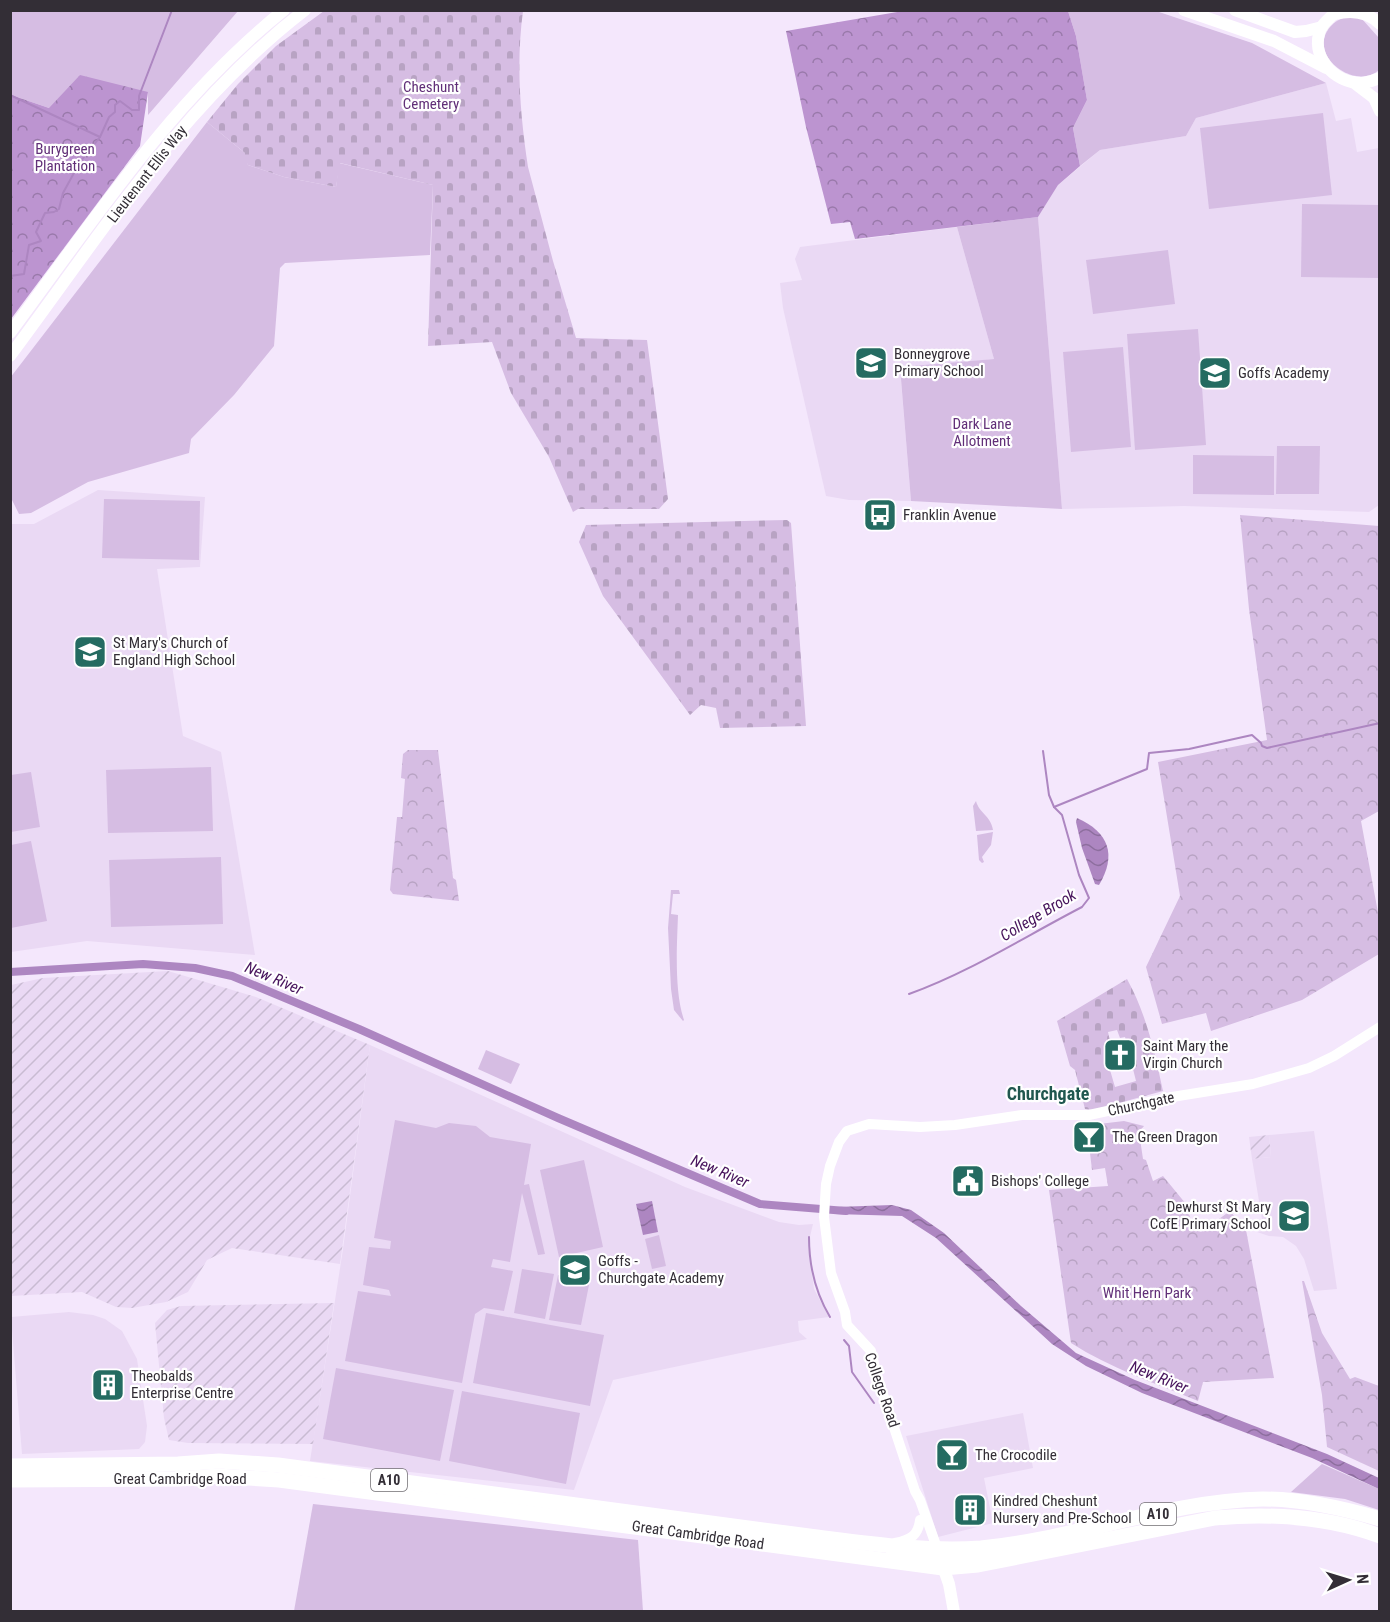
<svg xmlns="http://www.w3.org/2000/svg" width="1390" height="1622" font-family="'Roboto Condensed',sans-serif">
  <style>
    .built { fill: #ead9f4 }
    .industrial { fill: url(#industrial-furrows) }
    .green { fill: #d6bde3 }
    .forest { fill: url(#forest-crowns) }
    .cemetery { fill: url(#cemetery-stones); fill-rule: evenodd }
    .park { fill: url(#park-crowns) }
    .water { fill: url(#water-waves) }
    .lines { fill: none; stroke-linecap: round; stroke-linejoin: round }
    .stream { stroke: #ad86c1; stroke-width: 2 }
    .canal { stroke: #ad86c1; stroke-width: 8 }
    .tertiary { stroke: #fff; stroke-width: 10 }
    .secondary { stroke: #fff; stroke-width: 12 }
    .trunk { stroke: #fff; stroke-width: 15 }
    .labels { text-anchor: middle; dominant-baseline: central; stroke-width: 4.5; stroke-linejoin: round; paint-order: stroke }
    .shield { fill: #fff; stroke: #706d72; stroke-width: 1.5 }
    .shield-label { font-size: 14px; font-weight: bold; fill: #332e36 }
    .park-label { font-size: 15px; fill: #612f78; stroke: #fff }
    .street-label { font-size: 15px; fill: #332e36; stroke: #fff }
    .poi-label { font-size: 15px; fill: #332e36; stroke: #fff; text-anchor: start }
    .water-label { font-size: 16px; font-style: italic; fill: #47145c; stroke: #fff }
    .quarter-label { font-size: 18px; font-weight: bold; fill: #20574f; stroke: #fff }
  </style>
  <defs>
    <pattern id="industrial-furrows" width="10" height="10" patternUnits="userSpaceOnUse" patternTransform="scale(1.5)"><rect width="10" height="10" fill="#ead9f4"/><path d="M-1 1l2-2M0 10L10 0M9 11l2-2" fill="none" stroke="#c9bbd2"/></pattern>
    <pattern id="forest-crowns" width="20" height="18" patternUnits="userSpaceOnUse" patternTransform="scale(1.5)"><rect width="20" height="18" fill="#bc94d0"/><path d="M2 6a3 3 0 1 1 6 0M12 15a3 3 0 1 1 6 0" fill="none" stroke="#9979aa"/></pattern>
    <pattern id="cemetery-stones" width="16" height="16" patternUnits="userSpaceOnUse" patternTransform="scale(1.5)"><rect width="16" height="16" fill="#d6bde3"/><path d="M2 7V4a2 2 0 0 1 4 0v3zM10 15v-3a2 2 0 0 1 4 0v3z" fill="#b8a3c3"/></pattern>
    <pattern id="park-crowns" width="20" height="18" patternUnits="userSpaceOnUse" patternTransform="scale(1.5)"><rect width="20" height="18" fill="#d6bde3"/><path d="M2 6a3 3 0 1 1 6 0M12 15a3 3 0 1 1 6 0" fill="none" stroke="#b8a3c3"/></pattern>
    <pattern id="water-waves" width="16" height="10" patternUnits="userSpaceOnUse" patternTransform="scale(1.5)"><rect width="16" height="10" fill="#ad86c1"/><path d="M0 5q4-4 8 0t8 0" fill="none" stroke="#8d6e9e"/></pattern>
  </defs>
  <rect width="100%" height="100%" fill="#f4e7fc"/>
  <g class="built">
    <polygon points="1326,83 1336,121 1351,118 1357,152 1379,148 1379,505 1369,512 1184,506 1062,509 1038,217 1058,185 1100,150 1186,136 1196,118"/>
    <polygon points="957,227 994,359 900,368 911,501 849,500 826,496 783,308 780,283 802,280 795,259 800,247"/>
    <polygon points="98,490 205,497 200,567 157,569 183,736 221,752 255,955 87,941 11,952 10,524 34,524"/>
    <polygon points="370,1045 685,1187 779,1222 799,1225 813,1224 808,1245 814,1289 829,1317 798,1321 799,1332 807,1339 613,1380 574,1490 310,1461 343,1249"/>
    <polygon points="1314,1131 1337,1289 1314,1291 1304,1259 1296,1246 1283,1237 1269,1236 1257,1232 1264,1231 1252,1159 1271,1157 1269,1135"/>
    <polygon points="69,1312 93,1315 105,1319 122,1331 137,1359 147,1426 145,1442 139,1449 22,1454 11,1317"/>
    <polygon points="1023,1413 1033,1468 984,1478 993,1523 938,1537 906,1436"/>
  </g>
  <g class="industrial">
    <polygon points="168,971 256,997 370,1045 340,1264 232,1248 207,1260 188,1292 166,1302 132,1308 116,1307 82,1292 11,1296 11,985 43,978"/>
    <polygon points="1269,1135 1271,1157 1252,1159 1249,1137"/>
    <polygon points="334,1303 313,1444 188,1443 169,1440 164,1418 155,1323 167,1310 181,1306"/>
  </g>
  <g class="green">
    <polygon points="11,11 238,11 148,115 148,92 49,108 11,95"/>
    <polygon points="1068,11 1156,11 1252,43 1326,83 1196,118 1186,136 1100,150 1080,166 1073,128 1087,100 1076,36"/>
    <path d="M1349,16L1362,19L1379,38V70C1354,92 1304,53 1332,25C1337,20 1342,18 1349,16Z"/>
    <polygon points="1323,113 1332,195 1209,209 1200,128"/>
    <polygon points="207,122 245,153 248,165 284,177 336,187 339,163 433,185 430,255 285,263 280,268 274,346 234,395 191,439 189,453 88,482 31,513 19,514 11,498 10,378"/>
    <polygon points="1302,204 1379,205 1379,278 1301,277"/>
    <polygon points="1038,217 1062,509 911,501 900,367 994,359 957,227"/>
    <polygon points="1168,250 1175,304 1093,314 1086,260"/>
    <polygon points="1198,329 1206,445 1135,450 1127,334"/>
    <polygon points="1123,347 1131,447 1071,452 1063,352"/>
    <polygon points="1277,446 1320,446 1319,494 1276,494"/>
    <polygon points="1193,455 1274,456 1274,495 1193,494"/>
    <polygon points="104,499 200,501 199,560 102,558"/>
    <polygon points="211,767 213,831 108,833 106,770"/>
    <polygon points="31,772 40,827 11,832 11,775"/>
    <path d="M976,801C979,813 991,816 993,830L976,831L973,806Z"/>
    <polygon points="993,832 991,845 982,857 984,862 982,863 979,860 977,835"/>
    <polygon points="31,841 47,921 11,928 11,845"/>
    <polygon points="221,857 223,924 111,927 109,860"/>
    <path d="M671,890H679L680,894H673L671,914L678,915C677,945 674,991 684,1020L683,1021L674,1010L671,989L668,928Z"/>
    <polygon points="486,1050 520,1064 511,1084 478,1069"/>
    <polygon points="395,1120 436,1128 449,1123 476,1126 490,1137 531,1144 524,1185 529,1184 545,1254 538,1255 522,1193 510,1262 493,1259 491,1267 513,1271 504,1311 484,1308 475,1314 462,1383 345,1361 358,1291 391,1296 389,1290 363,1285 369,1247 390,1249 391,1241 374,1238"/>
    <polygon points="584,1160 603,1247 559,1257 540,1170"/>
    <polygon points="659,1235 666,1266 652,1269 645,1239"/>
    <polygon points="522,1269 554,1274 545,1319 514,1313"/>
    <polygon points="558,1275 590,1280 581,1325 549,1320"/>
    <polygon points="486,1313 604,1335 590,1406 473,1383"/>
    <polygon points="336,1368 454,1390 440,1461 323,1439"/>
    <polygon points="462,1391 580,1413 566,1484 449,1461"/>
    <polygon points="1322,1464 1379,1489 1379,1510 1345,1499 1291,1492"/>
    <polygon points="313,1504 638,1540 643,1611 294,1611"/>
  </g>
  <g class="forest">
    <polygon points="903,11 1068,11 1076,36 1087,100 1073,128 1080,166 1058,185 1038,217 855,239 850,222 831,224 806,127 786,31"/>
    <polygon points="80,75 148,92 140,146 11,319 11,95 49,108"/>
  </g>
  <g class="cemetery">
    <path d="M324,11H523C516,63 520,114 528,167L553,261L576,338L647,340L668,499L659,509H578L573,512L549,457L511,393L492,342L428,346L433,185L340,163L336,187L284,177L248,165L245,159V153L207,122L238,84L276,46Z"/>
    <polygon points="787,520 791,523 806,726 720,728 716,708 701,705 690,715 603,596 579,542 586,525"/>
    <path d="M1127,979C1146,1013 1155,1053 1163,1091L1093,1110L1085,1109L1075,1070L1070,1066L1057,1021ZM1117,1030L1120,1038L1125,1037L1136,1081L1115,1087L1110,1070L1114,1069L1107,1042L1110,1041L1108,1032Z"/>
  </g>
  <g class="park">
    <polygon points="1240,515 1379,526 1379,811 1361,821 1379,918 1379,954 1302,1000 1211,1031 1206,1013 1162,1024 1146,967 1180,896 1158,762 1267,740 1249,609"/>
    <polygon points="408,750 438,750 453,878 456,880 459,901 393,894 390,890 397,817 402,817 405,779 401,778 403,754"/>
    <path d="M1124,1121L1144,1126L1139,1132L1143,1159L1146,1160L1153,1181L1163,1176L1186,1204L1193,1227L1201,1232L1230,1211L1246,1230L1274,1378L1203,1382L1198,1401C1154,1383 1110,1368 1071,1343L1049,1190L1108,1186L1105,1168L1092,1170L1090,1153L1102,1151L1099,1124Z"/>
    <polygon points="1302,1281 1304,1281 1322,1333 1350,1379 1355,1377 1379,1386 1379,1471 1327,1447 1322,1395"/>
  </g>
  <g class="water">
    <path d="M1077,818C1109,832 1117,855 1099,885L1095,884L1082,848L1076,822Z"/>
    <polygon points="652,1201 658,1232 643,1235 636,1204"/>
    <polygon points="892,1205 911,1210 944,1233 1021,1306 1076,1353 1135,1380 1327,1454 1379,1478 1379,1489 1312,1458 1142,1393 1086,1366 1052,1344 936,1238 902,1216 835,1214 836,1207"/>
  </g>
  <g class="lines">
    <g class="stream">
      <polyline points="10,95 100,137"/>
      <polyline points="10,276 24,274 29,245 41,241 36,232 45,213 54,212 59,209 63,193 80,162 100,137 109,117 115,112 115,105 120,101 132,110 139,110 139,96 172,10"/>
      <polyline points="1054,807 1147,769 1149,753 1189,749 1252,735 1261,743 1262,746 1267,748 1380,723"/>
      <path d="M909,994C970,972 1024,937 1082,907L1089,898L1079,875L1062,815L1054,807L1049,795L1043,751"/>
      <path d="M809,1237C809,1265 815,1292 830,1317"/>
      <polyline points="844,1340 849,1346 852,1372 874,1403"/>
    </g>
    <polyline class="canal" points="10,972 143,964 195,968 232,976 359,1029 558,1118 760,1204 846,1211"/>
    <g class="tertiary">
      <path d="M895,1543C910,1540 918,1536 920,1520"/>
      <polyline points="937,1548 920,1500 915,1491 877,1376 871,1351 847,1325 845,1312 831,1273 824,1217 826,1184 830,1166 839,1142 847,1131 869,1124 920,1127 955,1125 1022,1115 1089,1115 1172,1097 1253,1084 1309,1068 1334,1056 1380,1027"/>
      <polyline points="934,1556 940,1559 1010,1552"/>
    </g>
    <g class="secondary">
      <polyline points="1184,10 1274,41 1326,68"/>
      <polyline points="1235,10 1295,32 1306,31 1322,27"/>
      <path d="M1337,10C1333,16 1324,22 1321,28C1309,56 1334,83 1361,83C1368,83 1374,80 1380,78"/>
      <path d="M1335,14C1351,10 1367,11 1380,24"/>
      <polyline points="1353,82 1374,98 1380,111"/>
      <path d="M10,333C94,220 173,99 284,10"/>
      <path d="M10,356C100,235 184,103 305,10"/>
      <polyline points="892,1554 933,1558 943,1568"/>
      <polyline points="941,1561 949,1584 954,1612"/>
    </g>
    <g class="trunk">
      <path d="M10,1466L178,1464L219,1461L278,1465L809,1536C865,1543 924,1552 981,1548C1076,1539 1167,1501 1263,1499C1303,1499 1342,1508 1380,1519"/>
      <path d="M10,1480L179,1479L218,1476L279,1480L943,1568L978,1565L1215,1518C1271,1513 1326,1516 1380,1536"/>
    </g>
  </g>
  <defs>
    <symbol id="school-square" viewBox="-11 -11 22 22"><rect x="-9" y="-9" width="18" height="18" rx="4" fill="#246b61" stroke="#fff"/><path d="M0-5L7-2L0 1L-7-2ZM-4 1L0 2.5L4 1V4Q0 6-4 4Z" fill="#fff"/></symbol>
    <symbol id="bus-square" viewBox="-11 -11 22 22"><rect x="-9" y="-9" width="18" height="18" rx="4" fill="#246b61" stroke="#fff"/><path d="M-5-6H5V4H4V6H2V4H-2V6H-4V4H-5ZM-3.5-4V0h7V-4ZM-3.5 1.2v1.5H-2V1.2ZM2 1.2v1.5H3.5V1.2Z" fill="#fff"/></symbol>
    <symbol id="church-square" viewBox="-11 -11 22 22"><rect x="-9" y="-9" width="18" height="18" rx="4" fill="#246b61" stroke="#fff"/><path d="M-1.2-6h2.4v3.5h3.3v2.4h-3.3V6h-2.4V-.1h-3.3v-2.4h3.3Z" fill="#fff"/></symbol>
    <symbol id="bar-square" viewBox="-11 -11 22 22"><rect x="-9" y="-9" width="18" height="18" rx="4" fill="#246b61" stroke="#fff"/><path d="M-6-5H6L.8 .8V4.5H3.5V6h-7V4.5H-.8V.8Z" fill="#fff"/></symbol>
    <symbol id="civic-square" viewBox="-11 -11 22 22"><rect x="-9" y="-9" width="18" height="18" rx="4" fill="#246b61" stroke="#fff"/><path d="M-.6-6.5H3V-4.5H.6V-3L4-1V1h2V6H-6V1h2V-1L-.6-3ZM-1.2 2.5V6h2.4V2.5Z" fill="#fff"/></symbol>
    <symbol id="building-square" viewBox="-11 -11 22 22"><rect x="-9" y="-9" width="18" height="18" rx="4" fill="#246b61" stroke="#fff"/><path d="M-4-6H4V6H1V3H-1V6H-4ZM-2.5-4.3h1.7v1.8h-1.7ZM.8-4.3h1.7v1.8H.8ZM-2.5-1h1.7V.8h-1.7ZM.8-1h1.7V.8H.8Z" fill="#fff"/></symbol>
  </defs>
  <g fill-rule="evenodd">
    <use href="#school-square" x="852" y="344" width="38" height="38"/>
    <use href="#school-square" x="1196" y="354" width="38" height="38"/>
    <use href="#bus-square" x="861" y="496" width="38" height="38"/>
    <use href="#school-square" x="71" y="633" width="38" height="38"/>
    <use href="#church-square" x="1101" y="1036" width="38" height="38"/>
    <use href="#bar-square" x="1070" y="1118" width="38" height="38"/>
    <use href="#civic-square" x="949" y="1162" width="38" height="38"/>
    <use href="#school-square" x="1275" y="1197" width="38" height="38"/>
    <use href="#school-square" x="556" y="1251" width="38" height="38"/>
    <use href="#building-square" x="89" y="1366" width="38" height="38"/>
    <use href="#bar-square" x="933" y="1436" width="38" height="38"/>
    <use href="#building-square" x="951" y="1491" width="38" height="38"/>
  </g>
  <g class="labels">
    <g class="shield">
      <rect x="371" y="1469" width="36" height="22" rx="4.5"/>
      <rect x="1140" y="1503" width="36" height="22" rx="4.5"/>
    </g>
    <g class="shield-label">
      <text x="389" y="1480">A10</text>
      <text x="1158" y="1514">A10</text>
    </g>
    <g class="park-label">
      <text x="431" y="87">Cheshunt<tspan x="431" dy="17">Cemetery</tspan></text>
      <text x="65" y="149">Burygreen<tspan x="65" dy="17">Plantation</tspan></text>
      <text x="982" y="424">Dark Lane<tspan x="982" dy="17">Allotment</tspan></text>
      <text x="1147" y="1293">Whit Hern Park</text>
    </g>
    <g class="street-label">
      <text transform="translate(147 174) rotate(-52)">Lieutenant Ellis Way</text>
      <text transform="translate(1141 1104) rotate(-12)">Churchgate</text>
      <text transform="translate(882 1390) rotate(71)">College Road</text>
      <text x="180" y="1479">Great Cambridge Road</text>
      <text transform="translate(698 1535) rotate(8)">Great Cambridge Road</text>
    </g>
    <g class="poi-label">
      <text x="894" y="354">Bonneygrove<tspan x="894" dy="17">Primary School</tspan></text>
      <text x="1238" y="373">Goffs Academy</text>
      <text x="903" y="515">Franklin Avenue</text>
      <text x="113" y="643">St Mary's Church of<tspan x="113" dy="17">England High School</tspan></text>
      <text x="1143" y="1046">Saint Mary the<tspan x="1143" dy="17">Virgin Church</tspan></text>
      <text x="1112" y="1137">The Green Dragon</text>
      <text x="991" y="1181">Bishops' College</text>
      <text x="1271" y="1207" text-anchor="end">Dewhurst St Mary<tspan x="1271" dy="17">CofE Primary School</tspan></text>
      <text x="598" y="1261">Goffs -<tspan x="598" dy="17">Churchgate Academy</tspan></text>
      <text x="131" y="1376">Theobalds<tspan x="131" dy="17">Enterprise Centre</tspan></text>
      <text x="975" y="1455">The Crocodile</text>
      <text x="993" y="1501">Kindred Cheshunt<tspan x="993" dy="17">Nursery and Pre-School</tspan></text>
    </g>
    <g class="water-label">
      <text transform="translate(1038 915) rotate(-31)">College Brook</text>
      <text transform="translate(274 978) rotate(23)">New River</text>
      <text transform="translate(720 1171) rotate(23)">New River</text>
      <text transform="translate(1159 1377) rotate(22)">New River</text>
    </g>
    <g class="quarter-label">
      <text x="1048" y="1093">Churchgate</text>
    </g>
  </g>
  <rect width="1390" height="1622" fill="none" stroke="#332e36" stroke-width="24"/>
  <g transform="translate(1348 1580) rotate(86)" stroke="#ffffff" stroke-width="4.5" paint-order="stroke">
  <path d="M0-4.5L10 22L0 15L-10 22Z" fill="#332e36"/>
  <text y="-9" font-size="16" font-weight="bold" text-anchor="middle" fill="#332e36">N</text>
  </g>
</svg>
